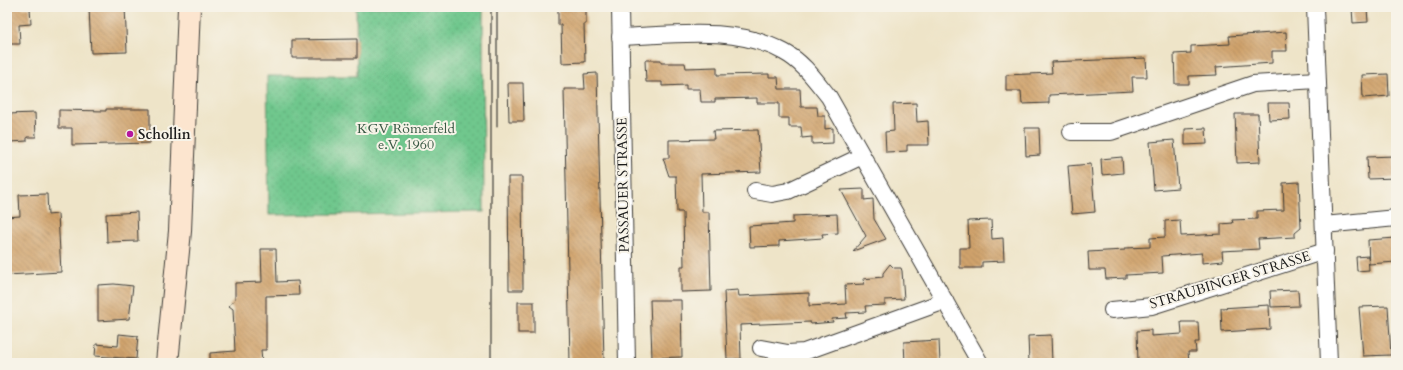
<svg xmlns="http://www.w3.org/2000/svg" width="1403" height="370" font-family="Cardo,serif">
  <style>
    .garden { fill: url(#garden-dots); stroke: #467254 }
    .building { fill: url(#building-back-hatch) }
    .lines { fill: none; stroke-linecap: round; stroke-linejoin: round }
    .minor-casing { stroke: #3c3a36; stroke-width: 18 }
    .secondary-casing { stroke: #3c3a36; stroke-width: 24 }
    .minor { stroke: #fff; stroke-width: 16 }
    .secondary { stroke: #fce5cf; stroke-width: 22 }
    .tram { stroke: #1c1c1c; stroke-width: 1 }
    .poi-dot { fill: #b5179e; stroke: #f7f3e8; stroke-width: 1.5 }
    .labels { text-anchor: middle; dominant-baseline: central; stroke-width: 4; stroke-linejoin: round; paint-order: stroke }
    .park-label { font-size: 14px; fill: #395844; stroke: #f7f3e8 }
    .poi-label { font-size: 14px; font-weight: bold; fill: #1c1c1c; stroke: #f7f3e8; text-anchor: start }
    .street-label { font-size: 14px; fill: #1c1c1c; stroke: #f7f3e8 }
  </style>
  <defs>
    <pattern id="garden-dots" width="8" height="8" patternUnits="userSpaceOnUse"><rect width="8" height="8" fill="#70c78d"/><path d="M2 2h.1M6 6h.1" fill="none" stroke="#60aa79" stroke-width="1.8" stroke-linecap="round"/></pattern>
    <pattern id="building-back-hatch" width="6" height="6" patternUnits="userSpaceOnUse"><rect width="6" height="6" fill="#d0a36c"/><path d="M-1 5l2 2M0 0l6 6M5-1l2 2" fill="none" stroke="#a88458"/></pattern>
  </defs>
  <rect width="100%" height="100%" fill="#f7f3e8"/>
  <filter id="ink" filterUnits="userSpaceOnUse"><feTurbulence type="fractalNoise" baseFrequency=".025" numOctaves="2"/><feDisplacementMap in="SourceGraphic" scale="8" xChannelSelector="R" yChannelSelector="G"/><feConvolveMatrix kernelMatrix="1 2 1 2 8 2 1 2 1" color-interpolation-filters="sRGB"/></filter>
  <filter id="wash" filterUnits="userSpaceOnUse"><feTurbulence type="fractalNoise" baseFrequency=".012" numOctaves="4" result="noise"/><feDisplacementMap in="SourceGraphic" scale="16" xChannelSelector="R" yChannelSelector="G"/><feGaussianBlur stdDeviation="0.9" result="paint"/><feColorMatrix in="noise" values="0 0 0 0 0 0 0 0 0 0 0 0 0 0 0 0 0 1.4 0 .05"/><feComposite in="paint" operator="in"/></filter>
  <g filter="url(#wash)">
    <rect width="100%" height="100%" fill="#eee4c8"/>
    <polygon class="garden" points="356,7 483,7 484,212 269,215 267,76 357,76"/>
    <g id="blocks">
      <g class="building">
        <polygon points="7,7 30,8 31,24 19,25 20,44 7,44"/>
        <polygon points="89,7 125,7 127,52 91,53"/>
        <polygon points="558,7 586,7 586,24 584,24 585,62 562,63 561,25 558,25"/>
        <polygon points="1352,8 1367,8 1368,22 1353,23"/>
        <polygon points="1286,32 1287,51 1272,51 1272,63 1216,67 1217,75 1189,76 1189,84 1175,84 1174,54 1191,53 1191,46 1230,44 1229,36"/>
        <polygon points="357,39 357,58 292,58 292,40"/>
        <polygon points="1146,58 1147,77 1132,77 1133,91 1049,95 1049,103 1022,104 1021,91 1006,91 1006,75 1052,73 1051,62"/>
        <polygon points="645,60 661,60 661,63 685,63 686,68 717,67 717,75 769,74 769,77 778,77 779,89 800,89 801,107 817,107 818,116 825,116 825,129 833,128 833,143 812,144 812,137 802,138 801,127 789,127 789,118 779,118 779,103 757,103 757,98 715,99 715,102 701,102 700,89 686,89 686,85 662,86 662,82 646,82"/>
        <polygon points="597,73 604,361 570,362 564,89 585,89 584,74"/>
        <polygon points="1388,74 1389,96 1363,98 1362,75"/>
        <polygon points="508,83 523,83 524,121 509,121"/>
        <polygon points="916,103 917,122 928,121 929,145 907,145 907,151 886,152 885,132 894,131 893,104"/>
        <polygon points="1268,103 1289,103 1290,119 1269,120"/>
        <polygon points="106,109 150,109 150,143 72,145 72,128 59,128 59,110 106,111"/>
        <polygon points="35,113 36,137 27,137 27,141 10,142 10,138 7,138 7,114"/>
        <polygon points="1235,114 1258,114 1260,162 1237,163"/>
        <polygon points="1025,128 1039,128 1040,155 1026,156"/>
        <polygon points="1206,128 1207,144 1185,145 1185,129"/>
        <polygon points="758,130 761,172 701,174 702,212 709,212 711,291 681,292 681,266 684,266 683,212 677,212 676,176 669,176 663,158 669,158 669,140 714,139 713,131"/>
        <polygon points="1174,140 1178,188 1154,190 1150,142"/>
        <polygon points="1394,156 1396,178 1368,179 1367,157"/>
        <polygon points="1122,157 1123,173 1102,175 1101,159"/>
        <polygon points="1091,164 1095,212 1072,214 1068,166"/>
        <polygon points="508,177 522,177 523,290 509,290"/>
        <polygon points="1299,182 1301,228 1295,233 1295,237 1258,239 1259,249 1222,251 1223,261 1202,263 1202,253 1162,256 1163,273 1126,275 1126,278 1106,279 1105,270 1089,270 1088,252 1125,250 1125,248 1150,247 1150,238 1165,237 1165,221 1180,220 1181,236 1221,234 1221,224 1233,223 1232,220 1257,219 1257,211 1284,210 1283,183"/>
        <polygon points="864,189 864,200 873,199 874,219 886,239 853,251 866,236 841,190"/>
        <polygon points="47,194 48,215 58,214 61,272 7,275 7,217 20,216 19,195"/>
        <polygon points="137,212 138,241 107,242 106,214"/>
        <polygon points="837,214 838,233 822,234 823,238 779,241 779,246 750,247 749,226 793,223 793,216"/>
        <polygon points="991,220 992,239 1003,238 1004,261 982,262 982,268 960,268 960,248 969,248 968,221"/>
        <polygon points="1396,238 1396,262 1369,264 1368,240"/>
        <polygon points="261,249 276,249 277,282 298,281 299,295 266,296 266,350 261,350 262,363 210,363 210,353 235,351 233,309 229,306 235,299 235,283 262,282"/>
        <polygon points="1368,256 1369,270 1357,271 1356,257"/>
        <polygon points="890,264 894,268 901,268 902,271 904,299 885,300 885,305 865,306 866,312 846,313 847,318 832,319 833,322 811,324 810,322 740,325 741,359 727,359 724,291 738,290 739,296 809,293 809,306 846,304 845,285 864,284 863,279 883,277 883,273"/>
        <polygon points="114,284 133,286 129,319 98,321 98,285"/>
        <polygon points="1298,290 1299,306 1271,307 1270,291"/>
        <polygon points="650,300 681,300 682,357 652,358"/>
        <rect x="518" y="302" width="16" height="31"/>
        <polygon points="1269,305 1270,329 1222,332 1221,308"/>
        <polygon points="1388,306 1391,355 1363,356 1359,307"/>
        <polygon points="1181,322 1198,322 1199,342 1195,342 1196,352 1188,352 1189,362 1138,362 1137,331 1151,330 1151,336 1182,334"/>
        <polygon points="119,334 138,336 136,359 95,356 96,344 118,346"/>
        <polygon points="1051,335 1052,363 1029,363 1028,336"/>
        <polygon points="939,340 940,363 905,363 904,342"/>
      </g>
    </g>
  </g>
  <g filter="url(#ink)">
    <use href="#blocks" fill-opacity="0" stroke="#3c3a36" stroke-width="1"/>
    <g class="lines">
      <defs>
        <g id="minor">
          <polyline points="620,7 627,363"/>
          <polyline points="1315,7 1329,363"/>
          <path d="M620,37C673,35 735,25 784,52C803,62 816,81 829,97L980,363"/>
          <polyline points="1071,132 1111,132 1253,84 1317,80"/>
          <polyline points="755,191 772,194 788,191 862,156"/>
          <polyline points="1324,225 1396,218"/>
          <polyline points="1112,310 1152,306 1325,251"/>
          <polyline points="761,348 788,353 804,352 945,301"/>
        </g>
        <polyline id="secondary" points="167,363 180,231 189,7"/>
      </defs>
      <use href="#minor" class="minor-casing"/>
      <use href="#secondary" class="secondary-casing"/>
      <use href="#minor" class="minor"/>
      <use href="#secondary" class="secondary"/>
      <g class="tram">
        <polyline points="491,7 491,363"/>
        <polyline points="497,127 497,7"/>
      </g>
    </g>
  </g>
  <circle class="poi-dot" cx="130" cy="134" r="4"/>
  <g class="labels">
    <g class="park-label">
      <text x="406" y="128">KGV Römerfeld<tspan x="406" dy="16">e.V. 1960</tspan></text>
    </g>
    <g class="poi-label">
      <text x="138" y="134">Schollin</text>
    </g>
    <g class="street-label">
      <text transform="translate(623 185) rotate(-91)">PASSAUER STRASSE</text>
      <text transform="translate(1230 280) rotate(-17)">STRAUBINGER STRASSE</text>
    </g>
  </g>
  <rect width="1403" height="370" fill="none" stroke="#f7f3e8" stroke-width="24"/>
</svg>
